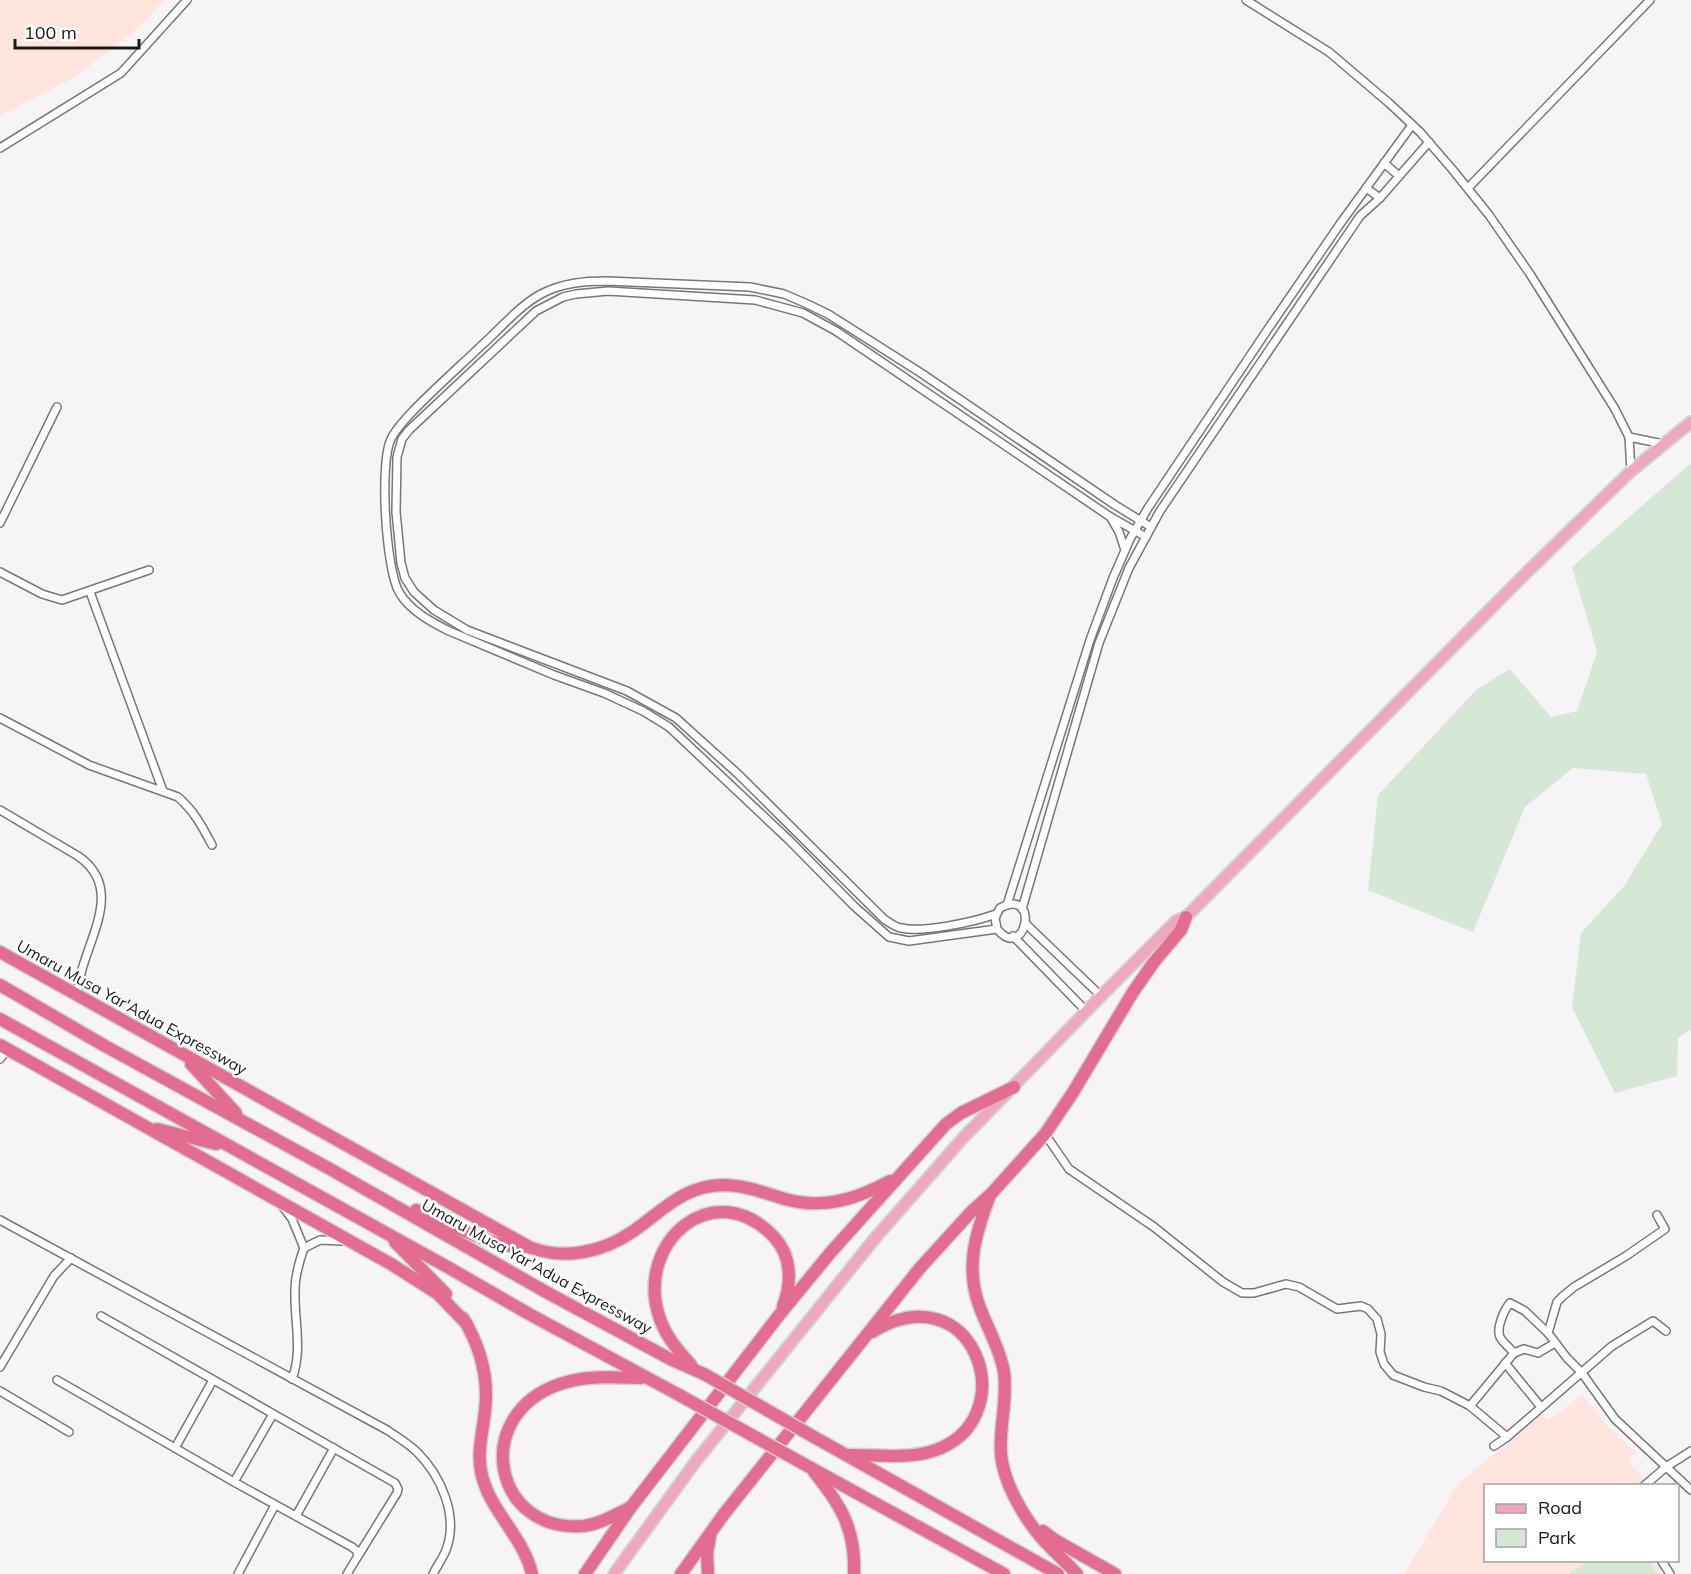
<svg xmlns="http://www.w3.org/2000/svg" width="1691" height="1574" font-family="Mulish,sans-serif">
  <style>
    .education { fill: #ffe5de }
    .green { fill: #d6e8d5 }
    .lines { fill: none; stroke-linecap: round; stroke-linejoin: round }
    .street-casing { stroke: #79767a; stroke-width: 10 }
    .primary-casing { stroke: #d1d1d1; stroke-width: 14 }
    .highway-casing { stroke: #d1d1d1; stroke-width: 15 }
    .street { stroke: #fff; stroke-width: 7 }
    .primary { stroke: #eea7bd; stroke-width: 10 }
    .highway { stroke: #e36d91; stroke-width: 12 }
    .highway-bridge-casing { stroke: #d1d1d1; stroke-width: 15; stroke-linecap: butt }
    .highway-bridge { stroke: #e36d91; stroke-width: 12 }
    .labels { text-anchor: middle; dominant-baseline: central; stroke-width: 5; stroke-linejoin: round; paint-order: stroke }
    .street-label { font-size: 16px; fill: #1b1a1b; stroke: #fff }
  </style>
  <rect width="100%" height="100%" fill="#f7f4f8"/>
  <g class="education">
    <polygon points="0,0 165,0 139,28 75,77 0,116"/>
    <polygon points="1582,1395 1611,1429 1636,1452 1628,1460 1645,1480 1637,1485 1486,1486 1486,1560 1653,1561 1661,1574 1404,1574 1458,1484 1542,1414 1548,1420"/>
  </g>
  <g class="green">
    <polygon points="1691,463 1691,1029 1678,1038 1677,1076 1615,1093 1572,1007 1581,933 1624,886 1662,824 1646,774 1573,768 1525,807 1473,932 1368,890 1378,795 1477,689 1510,669 1551,717 1577,711 1597,652 1572,567"/>
    <polygon points="1588,1561 1649,1561 1657,1574 1569,1574"/>
  </g>
  <g class="lines">
    <defs>
      <g id="street">
        <polyline points="1246,0 1329,52 1389,103 1420,132 1452,169 1489,215 1530,274 1615,409 1629,437 1631,471"/>
        <polyline points="0,148 121,73 187,0"/>
        <polyline points="1384,163 1399,176"/>
        <polyline points="1366,188 1380,198"/>
        <polyline points="1468,188 1650,0"/>
        <polyline points="1629,437 1663,444"/>
        <polyline points="1111,518 1119,532 1125,550"/>
        <polyline points="0,523 57,407"/>
        <polyline points="0,572 42,594 62,600 149,570"/>
        <polyline points="90,592 163,791"/>
        <path d="M0,718L89,765L178,797C194,811 202,826 212,845"/>
        <path d="M0,810L78,856C119,884 96,925 84,963C80,974 79,985 77,996"/>
        <polyline points="1007,905 1090,640 1113,578 1130,539 1148,508 1268,329 1340,224 1412,125"/>
        <polyline points="1022,909 1099,643 1129,568 1160,511 1360,216 1380,198 1429,142"/>
        <path d="M996,914C974,922 923,933 901,928C895,927 890,923 884,919L738,774L676,718L627,691L467,630L434,610L414,592L405,578L401,563L396,512L397,457L402,439L409,430L536,311L563,297L576,294L608,291L755,300L803,313L836,331L1109,516L1146,537"/>
        <polyline points="1026,924 1101,996"/>
        <path d="M997,929L995,918L1000,908C1041,886 1026,964 997,929L909,941L889,937L854,906L789,840L669,727L643,711L604,693L554,675L449,631C431,622 409,610 399,592C386,570 379,463 391,439C395,430 403,422 410,414C433,390 458,368 482,345C501,328 519,306 541,294C562,283 584,281 607,281L750,287L784,294L805,303L828,314L921,373L1115,505L1151,527"/>
        <polyline points="1013,936 1086,1011"/>
        <polyline points="0,1059 7,1050"/>
        <polyline points="1045,1134 1069,1169 1154,1227 1223,1282 1242,1293 1254,1293 1286,1284 1299,1287 1337,1309 1361,1306 1368,1309 1377,1319 1381,1334 1380,1352 1384,1364 1393,1375 1424,1387 1441,1391 1470,1406 1507,1437"/>
        <polyline points="283,1207 292,1219 304,1248 320,1240 342,1241"/>
        <path d="M0,1220L387,1430C397,1437 409,1444 417,1452C441,1476 459,1516 446,1550C443,1558 437,1566 433,1574"/>
        <polyline points="101,1316 395,1483 398,1489 397,1493 358,1556"/>
        <polyline points="1548,1333 1557,1302 1563,1296 1574,1287 1626,1256 1665,1229 1657,1215"/>
        <path d="M1514,1353C1510,1348 1503,1343 1500,1337C1496,1328 1504,1310 1510,1303L1525,1311L1548,1333L1567,1358L1582,1373L1615,1419L1691,1490"/>
        <polyline points="1505,1363 1541,1407"/>
        <polyline points="0,1367 54,1276 71,1258"/>
        <path d="M292,1379C303,1350 294,1321 295,1290C295,1275 299,1262 304,1248"/>
        <polyline points="57,1380 234,1482 352,1547 357,1551 358,1556 347,1574"/>
        <polyline points="0,1391 69,1432"/>
        <polyline points="1470,1406 1514,1353 1524,1349 1538,1353 1555,1343"/>
        <polyline points="1494,1446 1507,1437 1612,1346 1653,1321 1666,1331"/>
        <polyline points="175,1448 213,1380"/>
        <polyline points="234,1482 273,1414"/>
        <polyline points="1644,1486 1666,1467 1691,1451"/>
        <polyline points="296,1516 334,1448"/>
        <polyline points="1661,1560 1670,1574"/>
        <polyline points="238,1574 275,1505"/>
      </g>
      <polyline id="primary" points="614,1574 696,1461 876,1237 963,1138 1101,996 1176,921 1186,917 1521,578 1631,471 1691,422"/>
      <g id="highway">
        <polyline points="0,952 531,1248"/>
        <polyline points="0,985 105,1046 330,1169 546,1292 672,1360 704,1374"/>
        <polyline points="0,1019 451,1269 529,1314 681,1396"/>
        <polyline points="0,1045 391,1264 438,1294 467,1324"/>
        <polyline points="191,1064 236,1113"/>
        <polyline points="157,1129 216,1144"/>
        <path d="M989,1198C975,1235 965,1269 980,1308C988,1329 1000,1349 1004,1372C1008,1399 999,1426 1001,1454C1003,1481 1022,1514 1039,1535C1051,1549 1065,1561 1077,1574"/>
        <path d="M416,1210C430,1214 444,1223 457,1228C472,1234 489,1242 505,1245C513,1247 524,1245 532,1248C565,1260 603,1252 632,1232C663,1211 682,1186 723,1185C744,1185 765,1193 785,1199C823,1210 857,1199 890,1181"/>
        <polyline points="395,1242 446,1294"/>
        <path d="M463,1318C480,1346 489,1378 485,1411C483,1431 477,1451 481,1471C488,1510 523,1535 532,1574"/>
        <path d="M691,1365C678,1350 665,1336 659,1316C635,1241 715,1174 774,1237C792,1256 792,1283 783,1306"/>
        <polyline points="814,1437 1058,1574"/>
        <path d="M846,1455C878,1454 911,1461 941,1448C1023,1412 973,1271 872,1332"/>
        <polyline points="802,1463 1004,1574"/>
        <path d="M814,1472C841,1505 856,1530 854,1574"/>
        <path d="M629,1508C615,1515 600,1524 583,1526C493,1533 470,1415 560,1384C586,1375 614,1377 641,1378"/>
        <polyline points="1043,1531 1055,1540 1115,1574"/>
        <polyline points="585,1574 631,1507 780,1314 831,1252 946,1124 961,1113 1014,1087"/>
        <polyline points="681,1574 724,1514 920,1268 971,1212 991,1194 1045,1134 1072,1094 1133,992 1154,962 1181,930 1186,917"/>
        <polyline points="708,1574 707,1553 710,1537"/>
      </g>
    </defs>
    <use href="#street" class="street-casing"/>
    <use href="#primary" class="primary-casing"/>
    <use href="#highway" class="highway-casing"/>
    <use href="#street" class="street"/>
    <use href="#primary" class="primary"/>
    <use href="#highway" class="highway"/>
    <defs>
      <g id="highway-bridge">
        <polyline points="704,1374 814,1437"/>
        <polyline points="681,1396 802,1463"/>
      </g>
    </defs>
    <use href="#highway-bridge" class="highway-bridge-casing"/>
    <use href="#highway-bridge" class="highway-bridge"/>
  </g>
  <g class="labels">
    <g class="street-label">
      <text transform="translate(132 1007) rotate(29)">Umaru Musa Yar'Adua Expressway</text>
      <text transform="translate(537 1266) rotate(29)">Umaru Musa Yar'Adua Expressway</text>
    </g>
  </g>
  <rect x="1484" y="1484" width="195" height="78" fill="#ffffff" stroke="#a4a3a4" stroke-width="1.5"/>
  <rect x="1496" y="1504" width="30" height="9" fill="#eea7bd" stroke="#a4a3a4" stroke-width="1.5"/>
  <text x="1538" y="1514" font-size="18" fill="#1b1a1b">Road</text>
  <rect x="1496" y="1529" width="30" height="18" fill="#d6e8d5" stroke="#a4a3a4" stroke-width="1.5"/>
  <text x="1538" y="1544" font-size="18" fill="#1b1a1b">Park</text>
  <path d="M15 39v9h124v-9" fill="none" stroke="#1b1a1b" stroke-width="3"/>
  <text x="24" y="39" font-size="18" fill="#1b1a1b" stroke="#ffffff" stroke-width="4.5" paint-order="stroke">100 m</text>
</svg>
